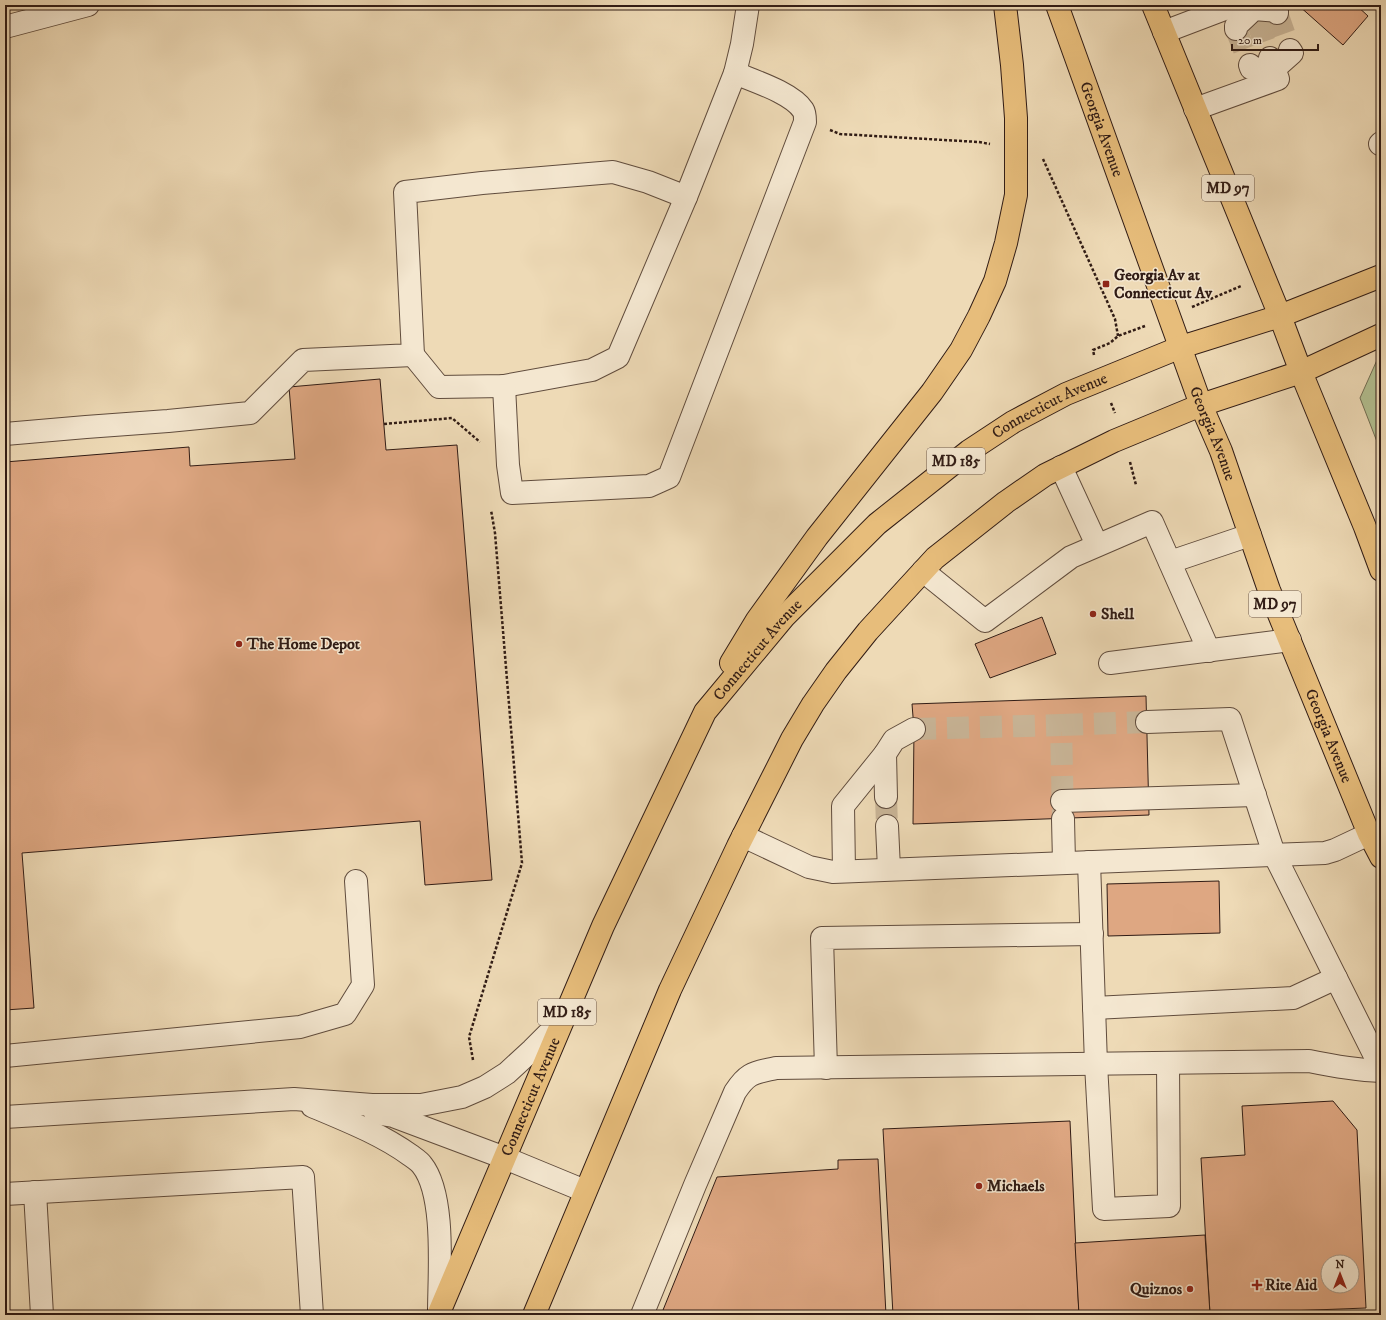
<svg xmlns="http://www.w3.org/2000/svg" width="1386" height="1320" font-family="'IM FELL DW Pica',serif">
  <style>
    .green { fill: #b3c192; stroke: #726e54 }
    .building { fill: #dea782; stroke: #311c15; fill-rule: evenodd }
    .lines { fill: none; stroke-linecap: round; stroke-linejoin: round }
    .minor-tunnel { stroke: #c8b496; stroke-width: 22; stroke-dasharray: 22 11; stroke-linecap: butt }
    .minor-casing { stroke: #604c3d; stroke-width: 24 }
    .major-casing { stroke: #311c15; stroke-width: 24 }
    .path { stroke: #311c15; stroke-width: 2.5; stroke-dasharray: 3 2; stroke-linecap: butt }
    .minor { stroke: #f4e7d0; stroke-width: 22 }
    .major { stroke: #e7bd7b; stroke-width: 22 }
    .poi-dot { fill: #8f2418; stroke: #f4e7d0; stroke-width: 1.5 }
    .labels { text-anchor: middle; dominant-baseline: central; stroke-width: 3; stroke-linejoin: round; paint-order: stroke }
    .shield { fill: #f4e7d0; stroke: #6c594d; stroke-width: 1 }
    .shield-label { font-size: 15px; font-weight: bold; fill: #311c15 }
    .street-label { font-size: 16px; fill: #311c15; stroke: #f4e7d0 }
    .poi-label { font-size: 16px; font-weight: bold; fill: #311c15; stroke: #f4e7d0; text-anchor: start }
  </style>
  <rect width="100%" height="100%" fill="#eedab6"/>
  <filter id="stains"><feTurbulence type="fractalNoise" baseFrequency=".005" numOctaves="4"/><feColorMatrix values="0 0 0 0 .2 0 0 0 0 .09 0 0 0 0 .02 0 0 0 .5 -.17"/></filter>
  <radialGradient id="worn" r=".72"><stop offset=".6" stop-color="#630" stop-opacity="0"/><stop offset="1" stop-color="#630" stop-opacity=".3"/></radialGradient>
  <polygon class="green" points="1381,358 1381,452 1360,398 1377,360"/>
  <g class="building">
    <polygon points="1298,5 1356,5 1368,16 1343,45"/>
    <polygon points="380,379 386,450 457,445 492,880 425,885 420,821 22,853 34,1008 5,1010 5,462 189,447 190,466 295,459 289,387"/>
    <polygon points="1042,617 1056,654 990,678 975,644"/>
    <polygon points="1146,696 1149,815 913,824 914,729 912,704"/>
    <polygon points="1219,881 1220,933 1108,936 1107,884"/>
    <path d="M1333,1101L1357,1130L1366,1308L1210,1314L1201,1158L1245,1155L1242,1106ZM1328,1262H1352V1286H1328Z"/>
    <polygon points="1070,1121 1079,1315 893,1315 883,1129"/>
    <polygon points="878,1159 886,1315 661,1315 717,1177 838,1169 838,1160"/>
    <polygon points="1205,1235 1210,1314 1195,1315 1079,1315 1075,1243"/>
  </g>
  <g class="lines">
    <g class="minor-tunnel">
      <polyline points="1277,13 1290,50"/>
      <polyline points="1257,21 1270,58"/>
      <polyline points="1236,29 1250,65"/>
      <polyline points="1061,725 1147,722"/>
      <polyline points="914,729 1061,725 1063,819"/>
      <polyline points="886,797 887,826"/>
    </g>
    <defs>
      <g id="minor">
        <polyline points="5,27 88,5"/>
        <polyline points="1236,29 1236,26 1254,9 1277,11 1277,13"/>
        <polyline points="1164,32 1235,5"/>
        <polyline points="1250,65 1251,68 1274,69 1292,53 1290,50"/>
        <polyline points="1195,109 1278,79 1270,58"/>
        <polyline points="1380,144 1381,143"/>
        <polyline points="413,355 439,387 504,386 592,370 618,357 686,197"/>
        <path d="M504,386L508,465L512,493L649,486L669,477L805,122C805,118 805,113 803,110C792,93 754,81 735,73"/>
        <polyline points="5,434 86,427 168,421 250,413 303,360 413,355 405,192 482,183 613,172 648,182 686,197 735,73 742,44 748,5"/>
        <polyline points="1061,467 1097,545"/>
        <polyline points="1170,562 1250,535"/>
        <polyline points="923,571 985,621 1071,557 1152,522 1209,651"/>
        <polyline points="1110,663 1290,640"/>
        <polyline points="1147,722 1230,719 1274,854 1381,1068"/>
        <polyline points="886,797 885,754 894,740 914,729"/>
        <polyline points="1062,801 1255,795"/>
        <polyline points="1063,819 1064,862"/>
        <polyline points="887,826 889,869"/>
        <polyline points="743,836 809,867 833,872 1325,853 1335,850 1369,834"/>
        <polyline points="1089,862 1096,1064 1104,1209 1169,1206 1168,1063"/>
        <polyline points="844,871 843,806 885,754"/>
        <polyline points="1094,1008 1293,998 1336,978"/>
        <polyline points="5,1056 300,1027 345,1014 363,985 356,881"/>
        <polyline points="826,1068 822,938 1092,934"/>
        <path d="M312,1106C345,1120 381,1134 410,1155C414,1158 419,1161 422,1165C446,1195 439,1274 439,1313"/>
        <polyline points="375,1113 393,1116 505,1158 585,1191"/>
        <polyline points="5,1117 294,1099 372,1105 421,1105 462,1097 485,1087 507,1073 532,1050 564,1018"/>
        <polyline points="35,1192 42,1315"/>
        <polyline points="5,1194 303,1177 312,1315"/>
        <path d="M642,1315L695,1185L735,1092C748,1072 754,1073 776,1068L1309,1061C1333,1066 1356,1070 1381,1071"/>
      </g>
      <g id="major">
        <path id="s1" d="M1057,5L1201,405L1221,451L1269,590L1369,834L1381,857"/>
        <polyline points="1153,5 1280,316 1301,372 1365,527 1381,570"/>
        <polyline points="731,663 757,620 817,537 932,392 961,350 979,316 995,281 1006,243 1016,195 1016,118 1012,65 1005,5"/>
        <path id="s2" d="M438,1315L603,926L705,712L784,617L877,524L969,451L1013,422L1066,394L1181,347L1280,316L1381,276"/>
        <polyline points="534,1315 670,990 738,846 792,739 813,704 836,671 868,631 935,558 1006,502 1045,475 1114,441 1201,405 1301,372 1381,335"/>
      </g>
    </defs>
    <use href="#minor" class="minor-casing"/>
    <use href="#major" class="major-casing"/>
    <g class="path">
      <polyline points="830,130 840,134 979,142 990,144"/>
      <polyline points="1043,159 1115,319 1118,336"/>
      <polyline points="1192,307 1241,286"/>
      <polyline points="1094,355 1093,350 1110,343 1118,336 1145,326"/>
      <polyline points="1111,403 1115,413"/>
      <polyline points="384,424 452,418 480,442"/>
      <polyline points="1130,462 1136,485"/>
      <polyline points="473,1060 469,1037 522,863 495,533 491,510"/>
    </g>
    <use href="#minor" class="minor"/>
    <use href="#major" class="major"/>
  </g>
  <g class="poi-dot">
    <rect x="1102" y="280" width="8" height="8" rx="2"/>
    <circle cx="1093" cy="614" r="4"/>
    <circle cx="239" cy="644" r="4"/>
    <circle cx="979" cy="1186" r="4"/>
    <path d="M1255 1279h4v4h4v4h-4v4h-4v-4h-4v-4h4z"/>
    <circle cx="1190" cy="1289" r="4"/>
  </g>
  <g class="labels">
    <g class="shield">
      <rect x="1202" y="175" width="52" height="26" rx="3"/>
      <rect x="927" y="448" width="58" height="26" rx="3"/>
      <rect x="1249" y="591" width="52" height="26" rx="3"/>
      <rect x="538" y="999" width="58" height="26" rx="3"/>
    </g>
    <g class="shield-label">
      <text x="1228" y="188">MD 97</text>
      <text x="956" y="461">MD 185</text>
      <text x="1275" y="604">MD 97</text>
      <text x="567" y="1012">MD 185</text>
    </g>
    <g class="street-label">
      <text stroke="none"><textPath href="#s1" startOffset="132">Georgia Avenue</textPath></text>
      <text stroke="none"><textPath href="#s2" startOffset="1125">Connecticut Avenue</textPath></text>
      <text stroke="none"><textPath href="#s1" startOffset="456">Georgia Avenue</textPath></text>
      <text stroke="none"><textPath href="#s2" startOffset="741">Connecticut Avenue</textPath></text>
      <text stroke="none"><textPath href="#s1" startOffset="780">Georgia Avenue</textPath></text>
      <text stroke="none"><textPath href="#s2" startOffset="237">Connecticut Avenue</textPath></text>
    </g>
    <g class="poi-label">
      <text x="1114" y="275">Georgia Av at<tspan x="1114" dy="18">Connecticut Av</tspan></text>
      <text x="1101" y="614">Shell</text>
      <text x="247" y="644">The Home Depot</text>
      <text x="987" y="1186">Michaels</text>
      <text x="1265" y="1285">Rite Aid</text>
      <text x="1182" y="1289" text-anchor="end">Quiznos</text>
    </g>
  </g>
  <rect width="1386" height="1320" fill="none" stroke="#eedab6" stroke-width="20"/>
  <rect x="6" y="6" width="1374" height="1308" fill="none" stroke="#311c15" stroke-width="2"/>
  <rect x="10" y="10" width="1366" height="1300" fill="none" stroke="#311c15"/>
  <g transform="translate(1340 1274)"><circle r="19" fill="#f4e7d0" stroke="#a69685"/>
  <path d="M0-3L7 15L0 10L-7 15Z" fill="#8f2418"/>
  <text y="-6" font-size="11" font-weight="bold" text-anchor="middle" fill="#311c15">N</text>
  </g>
  <path d="M1232 44v6h86v-6" fill="none" stroke="#311c15" stroke-width="2"/>
  <text x="1238" y="44" font-size="12" fill="#311c15" stroke="#f4e7d0" stroke-width="3" paint-order="stroke">20 m</text>
  <rect width="100%" height="100%" filter="url(#stains)"/>
  <rect width="100%" height="100%" fill="url(#worn)"/>
</svg>
